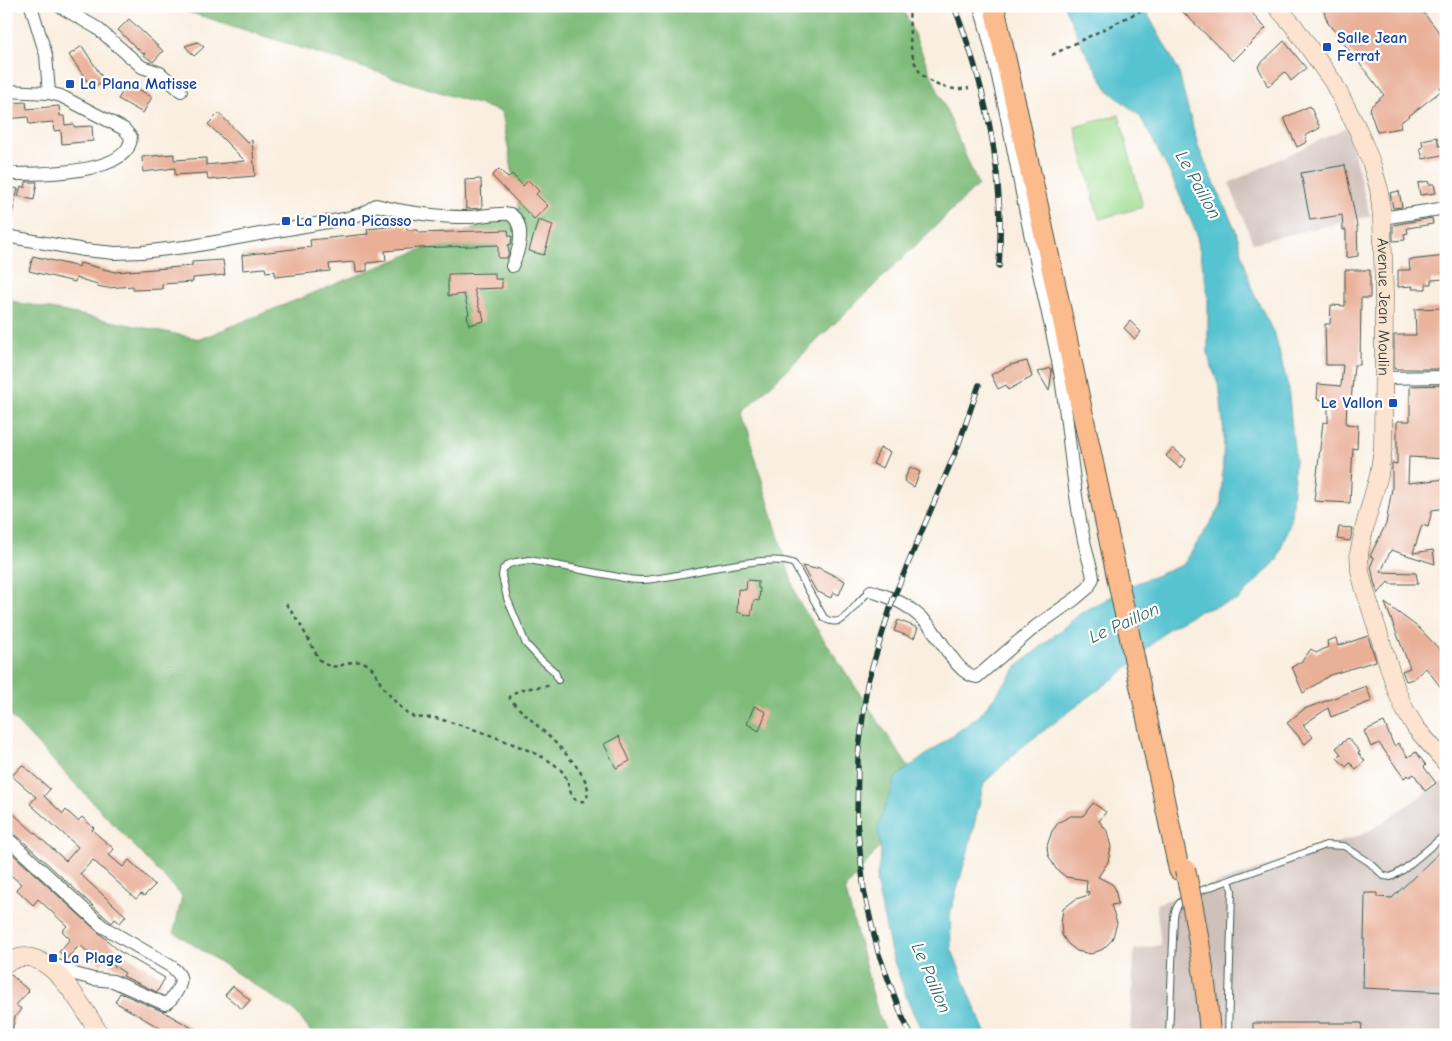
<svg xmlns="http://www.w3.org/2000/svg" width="1452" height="1041" font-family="'Comic Neue',sans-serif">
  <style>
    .industrial { fill: #cfc0ba }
    .green { fill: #9fdc90; stroke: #5f8c62 }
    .forest { fill: #7fbc7a; stroke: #4f7c57 }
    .water { fill: #57c3d0; stroke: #3b8082 }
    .building { fill: #e9af97 }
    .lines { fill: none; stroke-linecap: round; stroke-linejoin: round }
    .lane-casing { stroke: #40584e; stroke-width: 8 }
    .street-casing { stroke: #40584e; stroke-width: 14 }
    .secondary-casing { stroke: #40584e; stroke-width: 19 }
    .primary-casing { stroke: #40584e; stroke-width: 22 }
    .path { stroke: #40584e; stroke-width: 2.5; stroke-dasharray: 4 4; stroke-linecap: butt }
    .lane { stroke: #fff; stroke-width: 6 }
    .street { stroke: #fff; stroke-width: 12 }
    .secondary { stroke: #fde4d1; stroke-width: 18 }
    .primary { stroke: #fbbb8d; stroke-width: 20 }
    .rail-casing { stroke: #1f3d34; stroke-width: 5.5 }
    .rail { stroke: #fff; stroke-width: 4; stroke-dasharray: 11; stroke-linecap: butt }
    .primary-bridge-casing { stroke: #40584e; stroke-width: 22; stroke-linecap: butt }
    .primary-bridge { stroke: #fbbb8d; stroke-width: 20 }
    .transit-dot { fill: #1a4fb4; stroke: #fff; stroke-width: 2 }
    .labels { text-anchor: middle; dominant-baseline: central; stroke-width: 4.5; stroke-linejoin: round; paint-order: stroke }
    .transit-label { font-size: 16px; font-weight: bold; fill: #164399; stroke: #fff; text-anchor: start }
    .street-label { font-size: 16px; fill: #1f3d34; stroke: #fff }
    .water-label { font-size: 18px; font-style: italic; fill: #306563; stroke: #fff }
  </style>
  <rect width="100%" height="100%" fill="#fff"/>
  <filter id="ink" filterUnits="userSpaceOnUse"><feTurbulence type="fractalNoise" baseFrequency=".02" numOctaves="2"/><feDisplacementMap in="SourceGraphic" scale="10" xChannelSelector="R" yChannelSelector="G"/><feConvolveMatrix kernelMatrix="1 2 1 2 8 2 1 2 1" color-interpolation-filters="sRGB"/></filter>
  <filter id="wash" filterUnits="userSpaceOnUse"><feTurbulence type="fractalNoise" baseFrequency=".0096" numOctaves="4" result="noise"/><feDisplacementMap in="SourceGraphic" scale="20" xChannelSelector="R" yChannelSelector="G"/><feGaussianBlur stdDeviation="1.12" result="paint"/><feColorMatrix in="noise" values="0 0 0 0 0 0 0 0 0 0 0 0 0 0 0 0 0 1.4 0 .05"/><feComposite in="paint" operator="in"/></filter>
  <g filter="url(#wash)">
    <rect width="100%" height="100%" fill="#f9eedf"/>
    <g class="industrial">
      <polygon points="1347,127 1370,216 1253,243 1229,183"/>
      <polygon points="1442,782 1446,786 1446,1035 1130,1035 1134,950 1161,945 1156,904 1366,833"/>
    </g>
    <polygon class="green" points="1119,115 1143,207 1099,219 1075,127"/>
    <polygon class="forest" points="170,6 902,6 978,185 742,413 797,599 925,792 845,889 878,1014 888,1035 313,1035 296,1012 174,932 182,896 6,711 6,256 11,301 200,339 519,210 502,112"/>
    <polygon class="water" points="1064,6 1143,6 1178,69 1186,102 1199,149 1236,231 1251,287 1276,338 1288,387 1295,460 1291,519 1277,560 1238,600 1197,612 1169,628 1125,670 1023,746 984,783 969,847 950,914 951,948 986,1035 924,1035 909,1004 891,952 876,881 881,855 878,826 896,777 979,716 1019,665 1081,613 1137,583 1183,565 1221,506 1224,435 1220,390 1208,355 1208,295 1196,232 1169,171 1140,116 1109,91 1083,48"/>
    <g id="blocks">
      <g class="building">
        <polygon points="1177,6 1247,6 1259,22 1266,28 1233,61"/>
        <polygon points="1322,6 1418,6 1440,33 1446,55 1446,84 1440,88 1442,90 1400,123 1401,128 1377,132 1370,111 1371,106 1384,95 1328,23"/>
        <polygon points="129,19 163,51 153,62 144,55 145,53 143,54 118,30"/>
        <polygon points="1284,41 1306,68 1291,81 1285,72 1268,87 1258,66"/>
        <polygon points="198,42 204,47 194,56 185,46"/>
        <polygon points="82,46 104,80 94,87 89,80 87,81 69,55"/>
        <polygon points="128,83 152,97 143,113 118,99"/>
        <polygon points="26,102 27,109 59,106 60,116 64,116 65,125 74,124 74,127 92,126 93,141 62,144 61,130 54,131 53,122 29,124 28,117 6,119 6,103"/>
        <polygon points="1310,106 1320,128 1305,136 1307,142 1297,147 1284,118"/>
        <polygon points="219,113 248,143 252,140 255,176 208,180 207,173 175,175 175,168 143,172 142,157 174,154 174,160 206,158 206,165 245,161 208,124"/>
        <polygon points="1437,137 1439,146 1446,145 1446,154 1423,159 1420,148 1423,147 1422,140"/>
        <polygon points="1345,165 1357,226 1358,256 1346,258 1346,230 1343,230 1342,215 1310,220 1301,173"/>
        <polygon points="499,169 508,178 512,174 523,186 528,180 539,191 536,194 548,206 534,219 492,176"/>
        <polygon points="481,179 482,208 466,209 465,180"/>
        <polygon points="1428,181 1429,184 1434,184 1436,193 1420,195 1418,183"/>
        <polygon points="26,182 37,182 34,200 18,196 21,186 25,188"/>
        <polygon points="6,186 18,189 10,223 6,222"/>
        <polygon points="1399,191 1402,207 1393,208 1390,193"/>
        <polygon points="1432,218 1433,224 1407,228 1408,233 1404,234 1405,240 1393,241 1393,225"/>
        <polygon points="538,220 553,225 544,255 529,251"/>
        <polygon points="406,225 407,230 418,230 419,233 508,230 509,236 512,236 511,244 508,245 509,252 507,258 498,258 498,245 419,248 385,251 386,261 367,263 367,271 356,272 355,262 329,264 330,271 275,277 275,271 266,272 265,268 243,270 242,255 311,247 310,240 368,234 367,229"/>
        <polygon points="33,256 79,267 80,263 115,272 192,266 192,262 223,260 225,275 193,278 193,282 162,284 162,289 133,290 133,286 107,288 97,286 98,284 76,278 75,282 29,271"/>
        <polygon points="1446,256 1446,272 1442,272 1444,279 1431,280 1431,284 1426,284 1426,289 1412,289 1413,286 1398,287 1398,270 1410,270 1409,260"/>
        <polygon points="1345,270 1370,270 1370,298 1361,298 1360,365 1354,365 1351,402 1347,401 1346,424 1358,425 1357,449 1353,448 1352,465 1350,503 1314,501 1323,422 1328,423 1328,401 1317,399 1318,384 1341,386 1343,365 1326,365 1325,324 1330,324 1331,305 1345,306"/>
        <polygon points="495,273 495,279 502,279 502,288 474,289 480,311 482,311 484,321 469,325 467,315 469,314 464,294 448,296 448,274"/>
        <polygon points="1443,308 1446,369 1394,369 1394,335 1416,335 1415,309"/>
        <polygon points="1130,321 1141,332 1135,339 1124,328"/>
        <polygon points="1027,361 1032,377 1008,390 1006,385 998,389 991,375 1010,365"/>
        <polygon points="1051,368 1052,372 1049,391 1038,372"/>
        <polygon points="1446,385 1446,459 1409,457 1408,483 1446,479 1446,508 1432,510 1428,527 1422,525 1413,553 1433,550 1435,564 1391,550 1381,572 1416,573 1418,584 1390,584 1388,582 1378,594 1374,582 1371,565 1374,558 1370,556 1386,524 1392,488 1392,463 1397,464 1397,421 1410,421 1410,386"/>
        <polygon points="880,448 890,452 883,468 873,464"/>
        <polygon points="1173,448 1186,459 1181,469 1166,456"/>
        <polygon points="910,467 920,472 914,487 904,481"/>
        <polygon points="1339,527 1353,528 1350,541 1337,539"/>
        <polygon points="802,566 816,569 817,567 845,581 839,595 833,592 831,598 816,591"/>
        <polygon points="747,580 758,581 758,588 760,588 759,601 754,600 751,616 737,612 738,589 746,590"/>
        <polygon points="1385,603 1419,628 1446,656 1446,694 1426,668 1413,679 1406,681 1402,671 1410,668"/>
        <polygon points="898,620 918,628 914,638 894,631"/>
        <polygon points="1368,636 1376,661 1330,675 1303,693 1292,667 1302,661 1311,649 1316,653 1328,647 1327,641 1336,638 1338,646"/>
        <polygon points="1366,686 1372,701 1331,717 1328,708 1303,725 1313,737 1305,744 1287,723 1304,709"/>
        <polygon points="754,706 766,712 759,731 747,724"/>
        <polygon points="1384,722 1394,746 1398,743 1408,757 1416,752 1426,765 1424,767 1436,783 1425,791 1414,774 1409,777 1408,775 1404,778 1379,743 1371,747 1364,731"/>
        <polygon points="619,736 630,761 616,768 604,744"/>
        <polygon points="1348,738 1360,752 1358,753 1365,761 1356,769 1350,763 1346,767 1337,758 1341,754 1336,748"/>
        <polygon points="22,765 50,789 44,796 63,814 66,810 78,821 82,817 94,828 92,830 114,849 109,855 123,867 129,860 155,885 144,896 141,894 136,899 93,860 80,874 126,916 120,923 115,919 112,923 107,919 12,831 6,829 6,807 66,861 78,847 30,804 36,797 12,776"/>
        <polygon points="1093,803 1106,812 1099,821 1107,831 1111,847 1108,862 1098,877 1112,884 1115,888 1118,904 1111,905 1117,923 1112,940 1103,949 1091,954 1077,951 1068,944 1062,935 1061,923 1063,909 1076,899 1089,895 1088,891 1086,893 1087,880 1066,877 1056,869 1048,855 1047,846 1052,831 1059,822 1071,816 1083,816"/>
        <polygon points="1446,846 1446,992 1363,988 1365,893 1377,893 1377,897 1392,898"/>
        <polygon points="6,848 119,951 165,978 157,992 123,976 125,973 105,960 101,964 80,945 67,958 59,952 70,939 62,931 67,926 38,899 33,905 16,889 21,884 6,871"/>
        <polygon points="6,973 9,973 29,991 16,1005 21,1009 15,1017 11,1035 6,1035"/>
        <polygon points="233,986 250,1000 242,1009 225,995"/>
        <polygon points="120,993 164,1012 192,1028 188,1035 172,1035 115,1002"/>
        <polygon points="1253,1023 1362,1023 1361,1035 1253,1035"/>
      </g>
    </g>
  </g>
  <g filter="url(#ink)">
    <use href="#blocks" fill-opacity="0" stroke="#40584e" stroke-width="1"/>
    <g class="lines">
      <defs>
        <g id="lane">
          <path d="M558,680L555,672L539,658L526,644L507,598L502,576L503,569L509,564L516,562L529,560L629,579C634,580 639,580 644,580C676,578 771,551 794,564L824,618C846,632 853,601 871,591"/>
          <path d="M1169,1035L1174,917C1176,903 1182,900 1194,893L1326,845L1344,846L1369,862L1384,876L1391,877L1403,870L1446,834"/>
          <polyline points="1228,1035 1232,890 1229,881"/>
        </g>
        <g id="street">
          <polyline points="31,6 46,55 49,93"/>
          <polyline points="59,6 97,28 142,67 160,73 181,91"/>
          <path d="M6,91L49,93L61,96L124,129L131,137C130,176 34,174 6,174"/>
          <polyline points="1382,218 1446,208"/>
          <path d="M6,236L84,250L115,253L142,252L193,246L344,219L364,213L376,205C401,212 445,218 471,217C484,216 497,213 510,214C527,225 519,251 512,266"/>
          <polyline points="1383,378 1446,377"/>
          <path d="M871,591C885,596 902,601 913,611C918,615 923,619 928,624C941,638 957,675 977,677L1035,627L1075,599L1088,588L1093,578L1092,572C1072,504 1071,435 1059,366C1050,320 1039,274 1029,228C1014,154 1001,79 980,6"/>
          <path d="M6,837L102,926L172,967C175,970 179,973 180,977C183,985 172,1000 165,1004L113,981L93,979L75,974L65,968L57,966L51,969"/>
        </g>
        <g id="secondary">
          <path id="s1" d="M1276,6L1293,25L1333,82L1358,130L1371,162L1379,189L1382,218L1384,294L1383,448L1379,475L1366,521L1359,553L1360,571L1364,587L1397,692L1405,710L1416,728L1446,763"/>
          <path d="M6,963C14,959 23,955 32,958C60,965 86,1012 100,1035"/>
        </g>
        <polyline id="primary" points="994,6 1058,297 1179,870"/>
      </defs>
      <use href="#lane" class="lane-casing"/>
      <use href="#street" class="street-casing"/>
      <use href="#secondary" class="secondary-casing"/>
      <use href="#primary" class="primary-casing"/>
      <g class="path">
        <path d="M909,6C911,33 905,71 935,84C947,89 956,90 969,88"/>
        <polyline points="1052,55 1150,6"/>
        <path d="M286,604L300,624L319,659C336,677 347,656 365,663C375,667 377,679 383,687C390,696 400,708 410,715C418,720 430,716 439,719C461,725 484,732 505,741C521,747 554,759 564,774C570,783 569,804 584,801C607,779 523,716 510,699V696C521,686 537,689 551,685"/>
      </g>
      <use href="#lane" class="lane"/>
      <use href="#street" class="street"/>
      <use href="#secondary" class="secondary"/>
      <use href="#primary" class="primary"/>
      <defs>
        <g id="rail">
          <path d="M954,6C987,89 1005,177 999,266"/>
          <polyline points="911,1035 902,1016 878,952 864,891 857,822 858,757 867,684 893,599 958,446 979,385"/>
        </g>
      </defs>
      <use href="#rail" class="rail-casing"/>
      <use href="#rail" class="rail"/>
      <defs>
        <path id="primary-bridge" d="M1185,869C1197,924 1206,979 1210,1035"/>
      </defs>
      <use href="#primary-bridge" class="primary-bridge-casing"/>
      <use href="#primary-bridge" class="primary-bridge"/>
    </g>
  </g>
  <g class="transit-dot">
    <rect x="1322" y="42" width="10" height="10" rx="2.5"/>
    <rect x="65" y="79" width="10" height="10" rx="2.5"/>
    <rect x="281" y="216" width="10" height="10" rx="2.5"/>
    <rect x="1388" y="398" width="10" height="10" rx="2.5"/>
    <rect x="48" y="953" width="10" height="10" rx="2.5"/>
  </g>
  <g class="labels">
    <g class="transit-label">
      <text x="1337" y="38">Salle Jean<tspan x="1337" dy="18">Ferrat</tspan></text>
      <text x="80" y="84">La Plana Matisse</text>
      <text x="296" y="221">La Plana Picasso</text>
      <text x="1383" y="403" text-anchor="end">Le Vallon</text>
      <text x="63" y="958">La Plage</text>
    </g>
    <g class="street-label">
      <text stroke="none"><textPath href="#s1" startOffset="330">Avenue Jean Moulin</textPath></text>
    </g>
    <g class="water-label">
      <text transform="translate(1198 185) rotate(61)">Le Paillon</text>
      <text transform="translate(1124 623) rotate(-24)">Le Paillon</text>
      <text transform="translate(931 978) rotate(67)">Le Paillon</text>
    </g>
  </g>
  <rect width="1452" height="1041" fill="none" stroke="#fff" stroke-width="25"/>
</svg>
